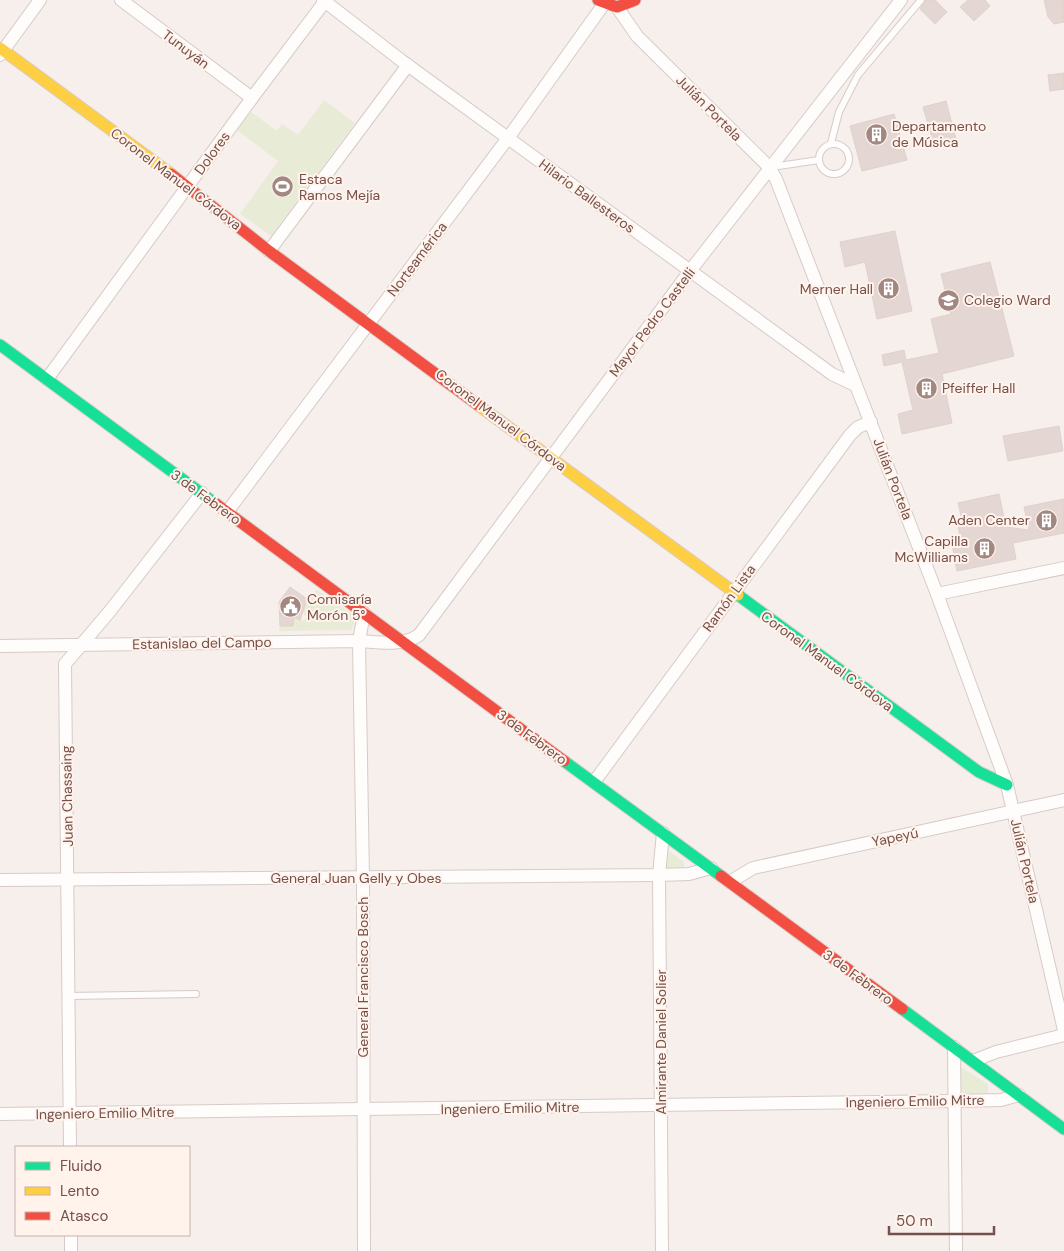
<svg xmlns="http://www.w3.org/2000/svg" width="1064" height="1251" font-family="'DM Sans',sans-serif">
  <style>
    .green { fill: #e8ecd6 }
    .building { fill: #e4d6d2; stroke: #e0d1cd }
    .lines { fill: none; stroke-linecap: round; stroke-linejoin: round }
    .lane-casing { stroke: #d6cbc8; stroke-width: 8 }
    .street-casing { stroke: #d6cbc8; stroke-width: 14 }
    .fast-casing { stroke: #d8ccc9; stroke-width: 13 }
    .slow-casing { stroke: #d8ccc9; stroke-width: 13 }
    .jam-casing { stroke: #d8ccc9; stroke-width: 13 }
    .lane { stroke: #fefdfc; stroke-width: 6 }
    .street { stroke: #fefdfc; stroke-width: 12 }
    .fast { stroke: #16e098; stroke-width: 11 }
    .slow { stroke: #ffcf43; stroke-width: 11 }
    .jam { stroke: #f24e42; stroke-width: 11 }
    .labels { text-anchor: middle; dominant-baseline: central; stroke-width: 4; stroke-linejoin: round; paint-order: stroke }
    .street-label { font-size: 14px; fill: #76504a; stroke: #fff3ec }
    .poi-label { font-size: 14px; fill: #76504a; stroke: #fff3ec; text-anchor: start }
  </style>
  <rect width="100%" height="100%" fill="#f7efeb"/>
  <g class="green">
    <polygon points="324,100 355,123 271,236 240,214 278,161 237,130 251,112 277,131 282,124 298,135"/>
    <polygon points="317,590 353,615 355,621 351,630 279,631 280,626 293,626 294,617 304,621 307,616 302,613 307,599"/>
    <polygon points="668,850 684,862 684,868 668,869 664,864 663,855"/>
    <path d="M959,1066L988,1084V1092L984,1096H966C956,1088 959,1078 959,1066Z"/>
  </g>
  <g class="building">
    <polygon points="926,0 935,0 947,12 935,24 920,9"/>
    <polygon points="968,0 985,0 990,6 974,21 960,7"/>
    <polygon points="1044,0 1064,0 1064,22 1054,24 1048,17"/>
    <polygon points="1064,73 1064,89 1050,91 1048,75"/>
    <polygon points="946,101 957,143 935,149 923,107"/>
    <polygon points="894,114 907,160 862,171 850,126"/>
    <polygon points="895,231 912,311 877,319 865,262 845,267 840,242"/>
    <polygon points="990,262 1014,356 942,374 952,423 902,434 898,414 913,410 902,362 884,366 882,355 904,350 906,360 939,353 931,319 951,314 941,274"/>
    <polygon points="1059,426 1063,451 1008,461 1003,436"/>
    <polygon points="999,494 1006,527 1029,530 1024,507 1064,499 1064,533 1013,543 1016,559 957,571 951,539 960,537 958,525 963,524 958,503"/>
    <polygon points="290,587 307,599 300,620 294,617 293,626 280,626 279,602"/>
  </g>
  <g class="lines">
    <defs>
      <g id="lane">
        <polyline points="831,143 839,112 858,75 921,0"/>
        <circle cx="834" cy="159" r="15"/>
        <polyline points="772,167 819,160"/>
        <polyline points="68,996 196,994"/>
      </g>
      <g id="street">
        <polyline points="121,0 252,98"/>
        <polyline points="323,0 402,61 832,374 855,385"/>
        <polyline points="617,7 637,36 769,167 776,179 937,594 1007,785 1064,1030"/>
        <polyline points="0,55 40,0"/>
        <polyline points="269,251 408,65"/>
        <polyline points="47,379 252,98 326,0"/>
        <polyline points="227,512 508,138 604,4"/>
        <polyline points="937,594 1064,568"/>
        <path d="M0,646L359,641C378,642 402,647 419,635L690,271L901,0"/>
        <polyline points="594,782 850,435 858,427 871,422"/>
        <polyline points="0,880 659,875 689,874 711,868"/>
        <polyline points="730,882 753,868 1064,800"/>
        <polyline points="954,1047 956,1251"/>
        <polyline points="973,1061 996,1052 1064,1035"/>
        <polyline points="0,1114 954,1101 1001,1100 1019,1095"/>
        <polyline points="70,1147 65,664 110,611 202,493"/>
        <polyline points="71,1235 71,1251"/>
        <polyline points="364,1251 363,878 359,641 364,613"/>
        <polyline points="662,1251 659,875 663,833"/>
      </g>
      <g id="fast">
        <polyline points="0,345 216,504"/>
        <polyline points="738,595 979,772 1007,785"/>
        <polyline points="564,761 721,876"/>
        <polyline points="902,1009 1064,1129"/>
      </g>
      <g id="slow">
        <polyline points="0,48 171,174"/>
        <polyline points="478,405 738,595"/>
      </g>
      <g id="jam">
        <polyline points="598,0 617,7 635,0"/>
        <polyline points="171,174 269,251 478,405"/>
        <polyline points="216,504 564,761"/>
        <polyline points="721,876 902,1009"/>
      </g>
    </defs>
    <use href="#lane" class="lane-casing"/>
    <use href="#street" class="street-casing"/>
    <use href="#fast" class="fast-casing"/>
    <use href="#slow" class="slow-casing"/>
    <use href="#jam" class="jam-casing"/>
    <use href="#lane" class="lane"/>
    <use href="#street" class="street"/>
    <use href="#fast" class="fast"/>
    <use href="#slow" class="slow"/>
    <use href="#jam" class="jam"/>
  </g>
  <defs>
    <symbol id="building-disc" viewBox="-11 -11 22 22"><circle r="9.5" fill="#a38882" stroke="#fff3ec"/><path d="M-4-6H4V6H1V3H-1V6H-4ZM-2.5-4.3h1.7v1.8h-1.7ZM.8-4.3h1.7v1.8H.8ZM-2.5-1h1.7V.8h-1.7ZM.8-1h1.7V.8H.8Z" fill="#fff"/></symbol>
    <symbol id="stadium-disc" viewBox="-11 -11 22 22"><circle r="9.5" fill="#a38882" stroke="#fff3ec"/><path d="M0-5a6.5 5 0 1 0 0 10a6.5 5 0 1 0 0-10ZM-3.5-1.8h7v3.6h-7Z" fill="#fff"/></symbol>
    <symbol id="school-disc" viewBox="-11 -11 22 22"><circle r="9.5" fill="#a38882" stroke="#fff3ec"/><path d="M0-5L7-2L0 1L-7-2ZM-4 1L0 2.5L4 1V4Q0 6-4 4Z" fill="#fff"/></symbol>
    <symbol id="civic-disc" viewBox="-11 -11 22 22"><circle r="9.5" fill="#a38882" stroke="#fff3ec"/><path d="M-.6-6.5H3V-4.5H.6V-3L4-1V1h2V6H-6V1h2V-1L-.6-3ZM-1.2 2.5V6h2.4V2.5Z" fill="#fff"/></symbol>
  </defs>
  <g fill-rule="evenodd">
    <use href="#building-disc" x="864" y="122" width="25" height="25"/>
    <use href="#stadium-disc" x="270" y="174" width="25" height="25"/>
    <use href="#building-disc" x="876" y="276" width="25" height="25"/>
    <use href="#school-disc" x="936" y="288" width="25" height="25"/>
    <use href="#building-disc" x="914" y="376" width="25" height="25"/>
    <use href="#building-disc" x="1034" y="508" width="25" height="25"/>
    <use href="#building-disc" x="972" y="536" width="25" height="25"/>
    <use href="#civic-disc" x="278" y="594" width="25" height="25"/>
  </g>
  <g class="labels">
    <g class="street-label">
      <text transform="translate(186 49) rotate(37)">Tunuyán</text>
      <text transform="translate(709 108) rotate(45)">Julián Portela</text>
      <text transform="translate(212 153) rotate(-54)">Dolores</text>
      <text transform="translate(176 179) rotate(37)">Coronel Manuel Córdova</text>
      <text transform="translate(587 196) rotate(36)">Hilario Ballesteros</text>
      <text transform="translate(417 259) rotate(-53)">Norteamérica</text>
      <text transform="translate(652 322) rotate(-53)">Mayor Pedro Castelli</text>
      <text transform="translate(501 420) rotate(37)">Coronel Manuel Córdova</text>
      <text transform="translate(893 479) rotate(69)">Julián Portela</text>
      <text transform="translate(206 497) rotate(36)">3 de Febrero</text>
      <text transform="translate(729 598) rotate(-54)">Ramón Lista</text>
      <text transform="translate(202 643) rotate(-1)">Estanislao del Campo</text>
      <text transform="translate(827 661) rotate(36)">Coronel Manuel Córdova</text>
      <text transform="translate(532 737) rotate(36)">3 de Febrero</text>
      <text transform="translate(67 796) rotate(-91)">Juan Chassaing</text>
      <text transform="translate(895 837) rotate(-12)">Yapeyú</text>
      <text transform="translate(1025 861) rotate(77)">Julián Portela</text>
      <text x="356" y="878">General Juan Gelly y Obes</text>
      <text transform="translate(363 977) rotate(-90)">General Francisco Bosch</text>
      <text transform="translate(858 977) rotate(36)">3 de Febrero</text>
      <text transform="translate(661 1042) rotate(-90)">Almirante Daniel Solier</text>
      <text transform="translate(915 1101) rotate(-1)">Ingeniero Emilio Mitre</text>
      <text transform="translate(510 1108) rotate(-1)">Ingeniero Emilio Mitre</text>
      <text transform="translate(105 1113) rotate(-1)">Ingeniero Emilio Mitre</text>
    </g>
    <g class="poi-label">
      <text x="892" y="126">Departamento<tspan x="892" dy="16">de Música</tspan></text>
      <text x="299" y="179">Estaca<tspan x="299" dy="16">Ramos Mejía</tspan></text>
      <text x="873" y="289" text-anchor="end">Merner Hall</text>
      <text x="964" y="300">Colegio Ward</text>
      <text x="942" y="388">Pfeiffer Hall</text>
      <text x="1030" y="520" text-anchor="end">Aden Center</text>
      <text x="968" y="541" text-anchor="end">Capilla<tspan x="968" dy="16">McWilliams</tspan></text>
      <text x="307" y="599">Comisaría<tspan x="307" dy="16">Morón 5°</tspan></text>
    </g>
  </g>
  <rect x="15" y="1146" width="175" height="90" fill="#fff3ec" stroke="#c8b2ab"/>
  <rect x="25" y="1162" width="25" height="8" fill="#16e098" stroke="#c8b2ab"/>
  <text x="60" y="1171" font-size="15" fill="#76504a">Fluido</text>
  <rect x="25" y="1187" width="25" height="8" fill="#ffcf43" stroke="#c8b2ab"/>
  <text x="60" y="1196" font-size="15" fill="#76504a">Lento</text>
  <rect x="25" y="1212" width="25" height="8" fill="#f24e42" stroke="#c8b2ab"/>
  <text x="60" y="1221" font-size="15" fill="#76504a">Atasco</text>
  <path d="M889 1226v8h105v-8" fill="none" stroke="#76504a" stroke-width="2.5"/>
  <text x="896" y="1226" font-size="15" fill="#76504a" stroke="#fff3ec" stroke-width="4" paint-order="stroke">50 m</text>
</svg>
